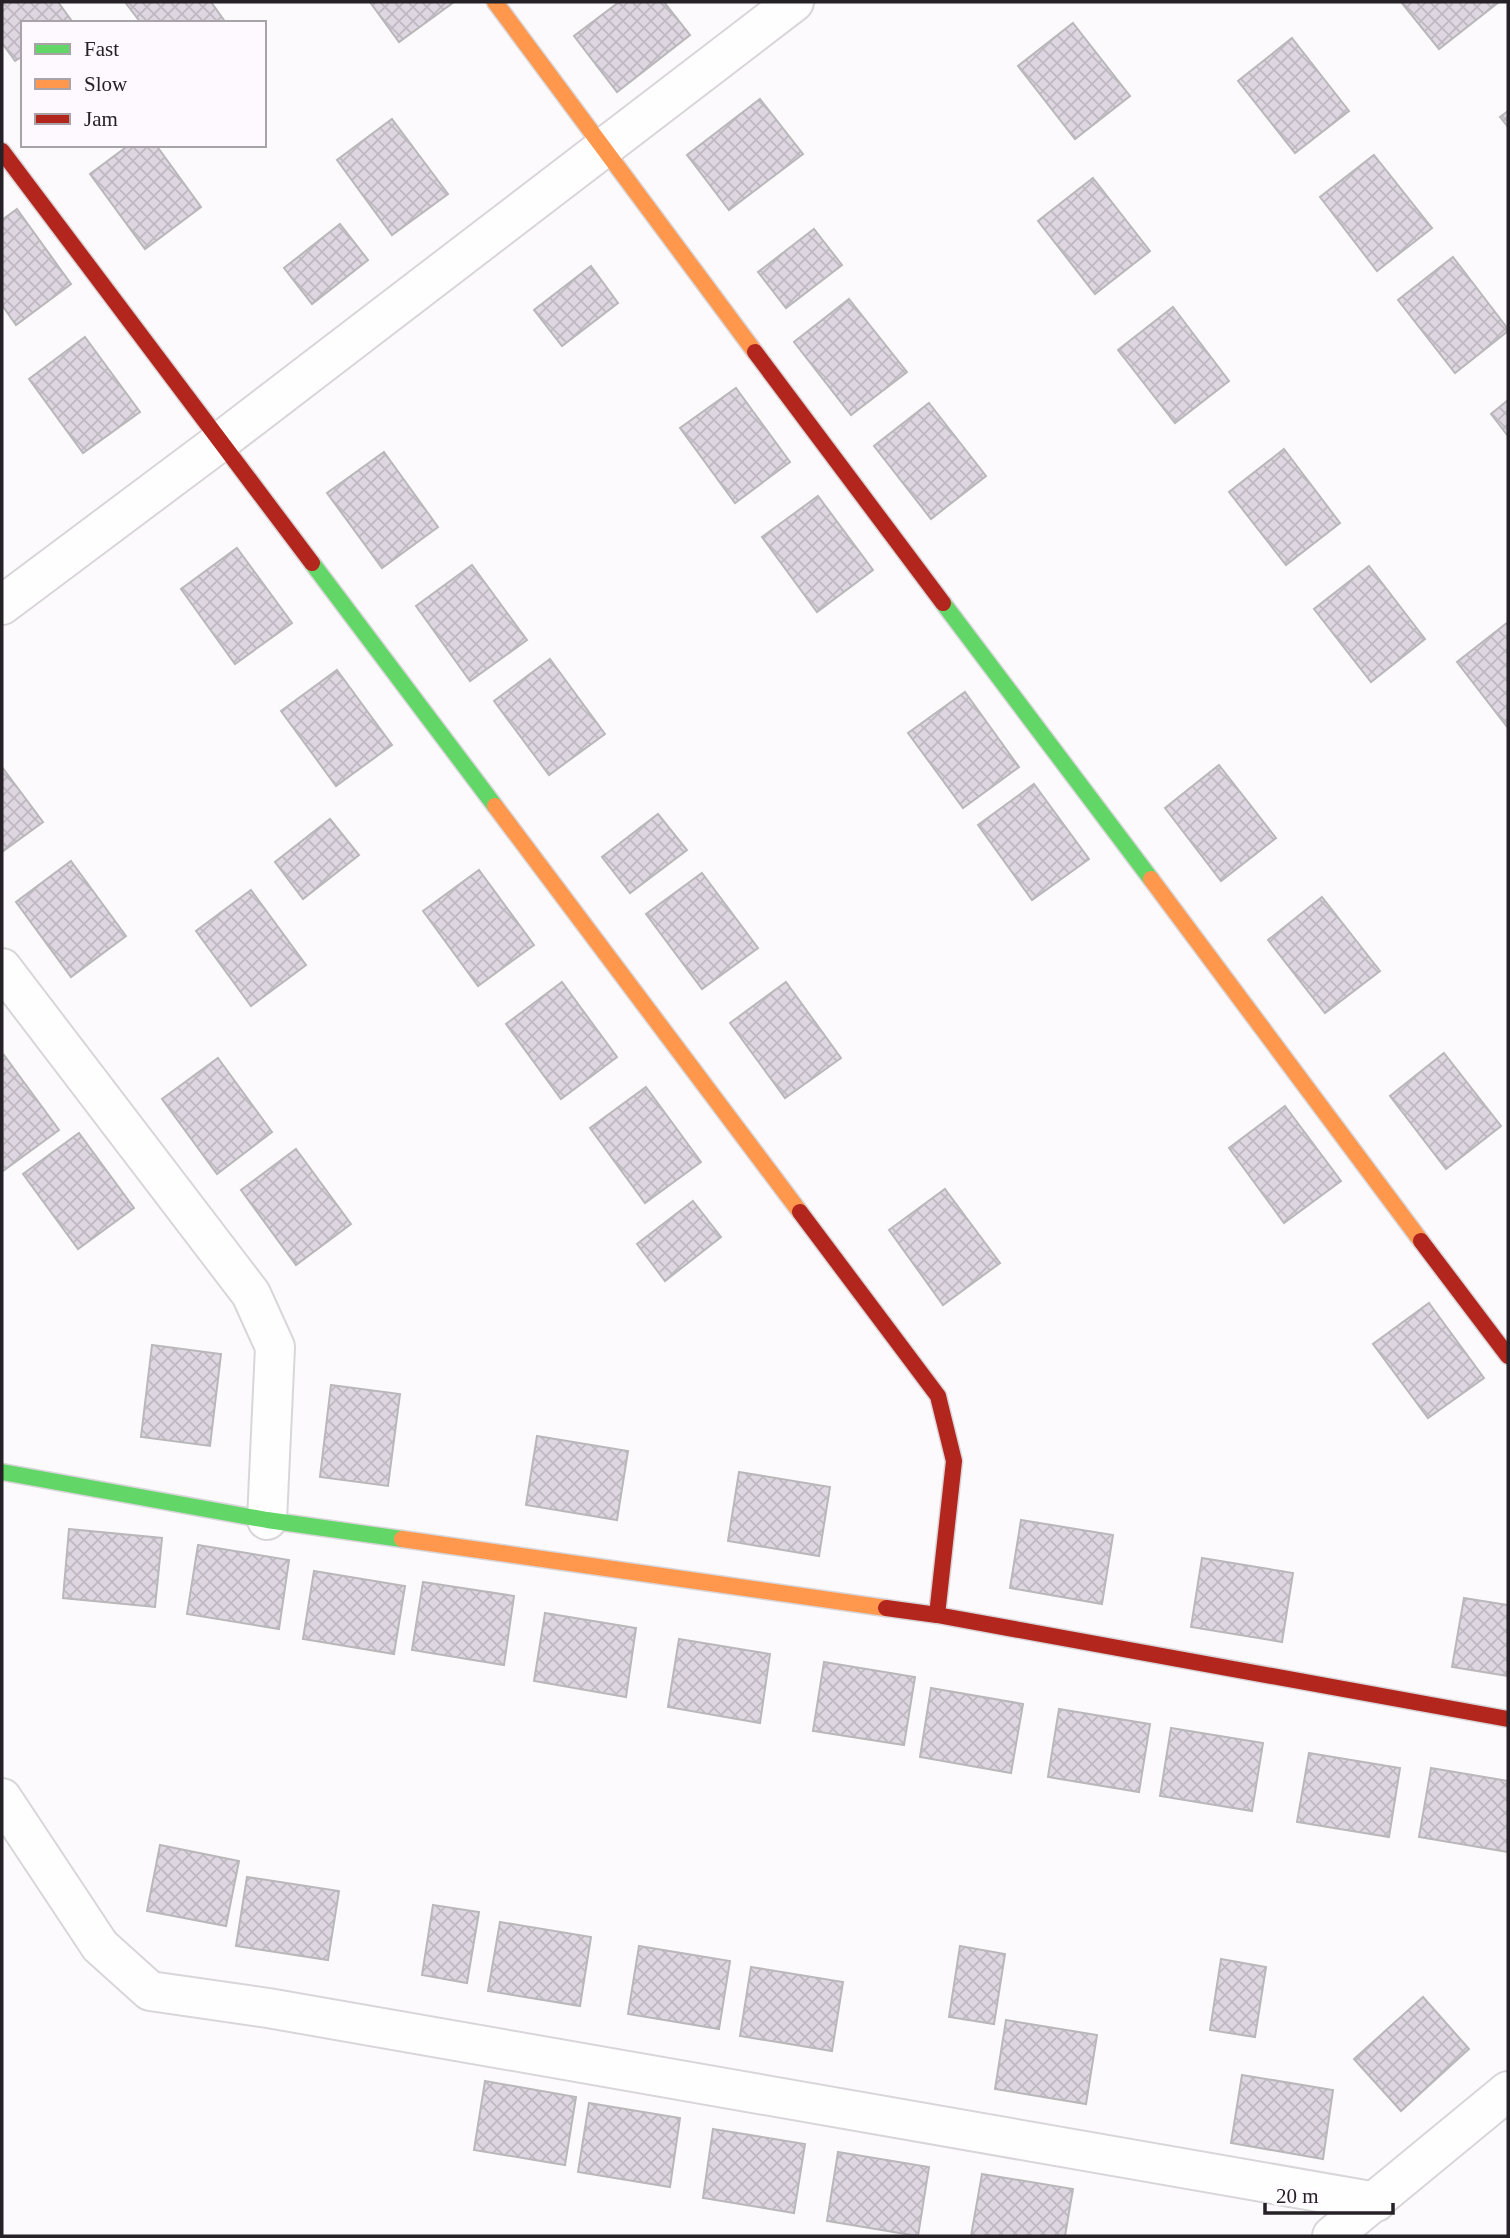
<svg xmlns="http://www.w3.org/2000/svg" width="1510" height="2238" font-family="Georgia,serif">
  <style>
    .building { fill: url(#building-cross-hatch); stroke: #b9b7ba; stroke-width: 2 }
    .lines { fill: none; stroke-linecap: round; stroke-linejoin: round }
    .street-casing { stroke: #d9d6da; stroke-width: 42 }
    .fast-casing { stroke: #d9d6da; stroke-width: 19 }
    .slow-casing { stroke: #d9d6da; stroke-width: 19 }
    .jam-casing { stroke: #d9d6da; stroke-width: 19 }
    .street { stroke: #fffeff; stroke-width: 38 }
    .fast { stroke: #63d668; stroke-width: 16 }
    .slow { stroke: #ff974d; stroke-width: 16 }
    .jam { stroke: #b3261e; stroke-width: 16 }
  </style>
  <defs>
    <pattern id="building-cross-hatch" width="8" height="8" patternUnits="userSpaceOnUse" patternTransform="scale(1.75)"><rect width="8" height="8" fill="#ded7e1"/><path d="M0 0l8 8M0 8l8-8" fill="none" stroke="#beb8c1"/></pattern>
  </defs>
  <rect width="100%" height="100%" fill="#fcfafd"/>
  <g class="building">
    <polygon points="2,2 58,2 71,20 68,23 23,23 23,56 15,61 2,43"/>
    <polygon points="125,2 211,2 226,23 141,23"/>
    <polygon points="370,2 454,2 399,42"/>
    <polygon points="619,2 664,2 690,35 617,92 574,36"/>
    <polygon points="1401,2 1499,2 1439,49"/>
    <polygon points="1073,23 1130,96 1075,139 1018,66"/>
    <polygon points="1292,38 1349,111 1295,153 1238,81"/>
    <polygon points="760,99 803,154 729,210 687,155"/>
    <polygon points="1508,111 1508,127 1500,117"/>
    <polygon points="392,119 448,194 392,235 337,160"/>
    <polygon points="129,145 156,145 201,207 145,249 90,174"/>
    <polygon points="1374,155 1432,228 1377,271 1320,197"/>
    <polygon points="1093,178 1150,251 1095,294 1038,221"/>
    <polygon points="17,209 71,284 16,325 2,305 2,220"/>
    <polygon points="340,224 368,260 312,304 284,268"/>
    <polygon points="814,229 842,265 786,308 758,272"/>
    <polygon points="1453,257 1508,329 1508,331 1455,373 1398,300"/>
    <polygon points="591,266 618,303 562,346 534,310"/>
    <polygon points="849,299 907,372 851,415 794,342"/>
    <polygon points="1173,307 1229,381 1175,423 1118,350"/>
    <polygon points="85,337 140,412 83,453 29,379"/>
    <polygon points="736,388 790,462 735,503 680,428"/>
    <polygon points="1508,400 1508,436 1491,414"/>
    <polygon points="929,403 986,476 931,519 874,446"/>
    <polygon points="1284,449 1340,523 1286,565 1229,492"/>
    <polygon points="384,452 438,527 382,568 327,493"/>
    <polygon points="818,496 873,570 817,612 762,537"/>
    <polygon points="237,548 292,623 235,664 181,589"/>
    <polygon points="472,565 527,640 470,681 416,606"/>
    <polygon points="1369,566 1425,639 1371,682 1314,609"/>
    <polygon points="1508,622 1508,728 1457,662"/>
    <polygon points="550,659 605,734 549,775 494,701"/>
    <polygon points="337,670 392,745 336,786 281,711"/>
    <polygon points="965,692 1019,767 963,808 908,733"/>
    <polygon points="1219,765 1276,838 1221,881 1165,808"/>
    <polygon points="2,767 43,822 2,852"/>
    <polygon points="1034,784 1089,859 1032,900 978,825"/>
    <polygon points="658,814 687,850 630,893 602,857"/>
    <polygon points="330,819 359,855 303,899 275,862"/>
    <polygon points="71,861 126,936 71,977 16,902"/>
    <polygon points="479,870 534,945 478,986 423,911"/>
    <polygon points="702,873 758,948 702,989 646,914"/>
    <polygon points="251,890 306,965 251,1006 196,931"/>
    <polygon points="1322,897 1380,971 1325,1013 1268,940"/>
    <polygon points="562,982 617,1057 561,1099 506,1024"/>
    <polygon points="786,982 841,1058 785,1098 730,1023"/>
    <polygon points="1444,1053 1501,1126 1446,1169 1390,1096"/>
    <polygon points="4,1055 59,1130 3,1171 2,1057"/>
    <polygon points="218,1058 272,1132 217,1174 162,1099"/>
    <polygon points="646,1087 701,1162 645,1203 590,1128"/>
    <polygon points="1285,1106 1341,1181 1284,1223 1229,1148"/>
    <polygon points="79,1133 134,1208 78,1249 23,1174"/>
    <polygon points="296,1149 351,1224 296,1265 241,1190"/>
    <polygon points="945,1189 1000,1263 943,1305 889,1230"/>
    <polygon points="693,1201 721,1237 665,1281 637,1244"/>
    <polygon points="1429,1303 1484,1378 1428,1418 1373,1344"/>
    <polygon points="152,1345 221,1354 210,1446 141,1437"/>
    <polygon points="331,1385 400,1394 388,1486 320,1477"/>
    <polygon points="537,1436 628,1451 617,1520 526,1505"/>
    <polygon points="739,1472 830,1487 819,1556 728,1541"/>
    <polygon points="1021,1520 1113,1535 1102,1604 1010,1588"/>
    <polygon points="69,1529 162,1538 155,1607 63,1598"/>
    <polygon points="198,1545 289,1560 279,1629 187,1614"/>
    <polygon points="1202,1558 1293,1573 1282,1642 1191,1627"/>
    <polygon points="314,1571 405,1586 394,1654 303,1639"/>
    <polygon points="423,1582 514,1596 504,1665 412,1650"/>
    <polygon points="1464,1598 1508,1605 1508,1676 1452,1667"/>
    <polygon points="545,1613 636,1628 626,1697 534,1681"/>
    <polygon points="679,1639 770,1654 760,1723 668,1707"/>
    <polygon points="824,1662 915,1677 904,1745 813,1731"/>
    <polygon points="931,1688 1023,1704 1011,1773 920,1757"/>
    <polygon points="1059,1709 1150,1724 1139,1792 1048,1777"/>
    <polygon points="1171,1728 1263,1743 1252,1811 1160,1796"/>
    <polygon points="1309,1753 1400,1768 1389,1837 1297,1822"/>
    <polygon points="1431,1768 1508,1781 1508,1852 1419,1837"/>
    <polygon points="160,1845 239,1861 226,1926 147,1911"/>
    <polygon points="247,1877 339,1891 328,1960 236,1946"/>
    <polygon points="433,1905 479,1912 467,1983 422,1975"/>
    <polygon points="500,1922 591,1937 580,2006 488,1991"/>
    <polygon points="639,1946 730,1961 719,2029 628,2014"/>
    <polygon points="960,1946 1005,1954 994,2024 949,2017"/>
    <polygon points="1221,1959 1266,1967 1255,2037 1210,2030"/>
    <polygon points="751,1967 843,1982 832,2051 740,2036"/>
    <polygon points="1423,1997 1469,2049 1401,2111 1354,2059"/>
    <polygon points="1006,2020 1097,2035 1086,2104 995,2089"/>
    <polygon points="1242,2075 1333,2090 1323,2159 1231,2143"/>
    <polygon points="485,2081 576,2097 565,2165 474,2150"/>
    <polygon points="589,2103 680,2118 670,2187 578,2172"/>
    <polygon points="713,2129 805,2144 794,2213 703,2198"/>
    <polygon points="838,2152 929,2167 918,2236 827,2221"/>
    <polygon points="982,2174 1073,2189 1065,2236 971,2236"/>
  </g>
  <g class="lines">
    <defs>
      <g id="street">
        <polyline points="2,605 221,441 794,2"/>
        <polyline points="2,968 251,1294 275,1347 267,1520"/>
        <polyline points="2,1798 100,1946 150,1991 268,2008 1376,2202"/>
        <polyline points="1332,2236 1508,2091"/>
      </g>
      <g id="fast">
        <polyline points="312,563 495,806"/>
        <polyline points="943,603 1151,879"/>
        <polyline points="2,1472 267,1520 402,1539"/>
      </g>
      <g id="slow">
        <polyline points="495,2 755,352"/>
        <polyline points="495,806 800,1212"/>
        <polyline points="1151,879 1421,1241"/>
        <polyline points="402,1539 886,1608"/>
      </g>
      <g id="jam">
        <polyline points="2,151 312,563"/>
        <polyline points="755,352 943,603"/>
        <polyline points="800,1212 938,1396 954,1461 937,1615"/>
        <polyline points="1421,1241 1508,1356"/>
        <polyline points="886,1608 937,1615 1508,1719"/>
      </g>
    </defs>
    <use href="#street" class="street-casing"/>
    <use href="#fast" class="fast-casing"/>
    <use href="#slow" class="slow-casing"/>
    <use href="#jam" class="jam-casing"/>
    <use href="#street" class="street"/>
    <use href="#fast" class="fast"/>
    <use href="#slow" class="slow"/>
    <use href="#jam" class="jam"/>
  </g>
  <rect width="1510" height="2238" fill="none" stroke="#252126" stroke-width="7"/>
  <rect x="21" y="21" width="245" height="126" fill="#fdf9fe" stroke="#a7a3a8" stroke-width="2"/>
  <rect x="35" y="44" width="35" height="10" fill="#63d668" stroke="#a7a3a8" stroke-width="2"/>
  <text x="84" y="56" font-size="21" fill="#252126">Fast</text>
  <rect x="35" y="79" width="35" height="10" fill="#ff974d" stroke="#a7a3a8" stroke-width="2"/>
  <text x="84" y="91" font-size="21" fill="#252126">Slow</text>
  <rect x="35" y="114" width="35" height="10" fill="#b3261e" stroke="#a7a3a8" stroke-width="2"/>
  <text x="84" y="126" font-size="21" fill="#252126">Jam</text>
  <path d="M1265 2203v10h128v-10" fill="none" stroke="#252126" stroke-width="3.5"/>
  <text x="1276" y="2203" font-size="21" fill="#252126" stroke="#fdf9fe" stroke-width="5" paint-order="stroke">20 m</text>
</svg>
